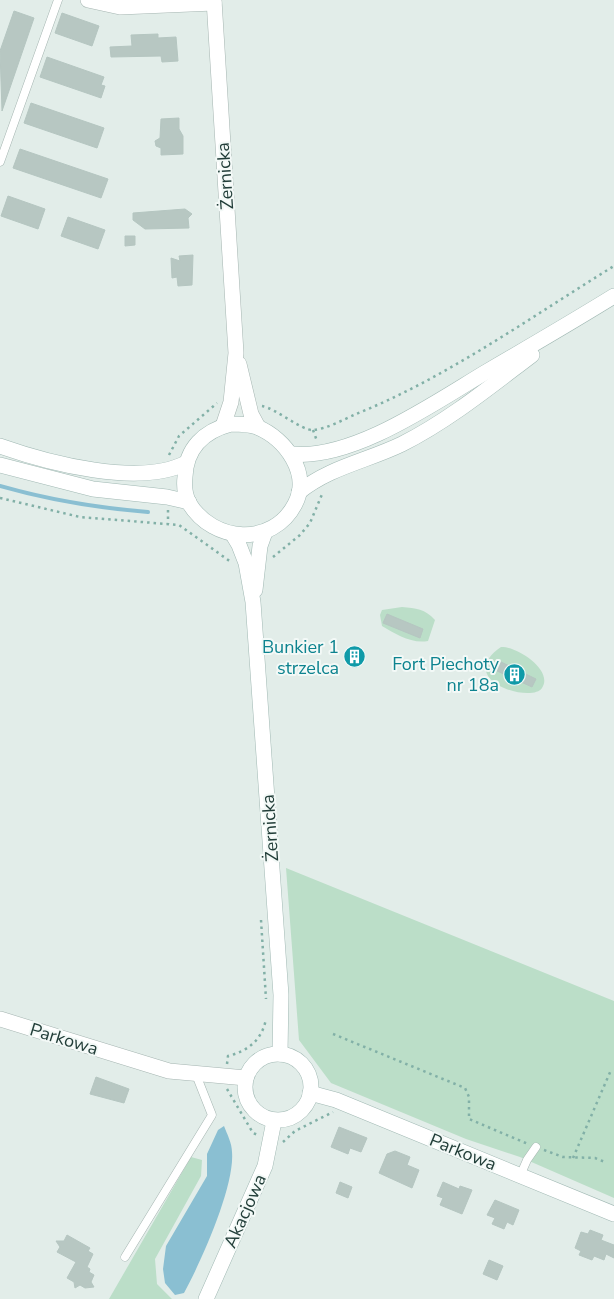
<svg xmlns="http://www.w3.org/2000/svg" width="614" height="1299" font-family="'Nunito Sans',sans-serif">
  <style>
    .green { fill: #bbdec8 }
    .water { fill: #8abfd2 }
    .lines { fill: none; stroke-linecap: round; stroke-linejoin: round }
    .stream { stroke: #8abfd2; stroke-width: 4 }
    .building { fill: #b7c7c2; stroke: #b5c6c1 }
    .lane-casing { stroke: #a5b5b1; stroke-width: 9 }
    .street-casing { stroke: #a5b5b1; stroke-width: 16 }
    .secondary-casing { stroke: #a0b8b3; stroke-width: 16 }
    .path { stroke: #82b0a7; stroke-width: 2.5; stroke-dasharray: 2.5 4; stroke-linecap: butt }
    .lane { stroke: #fff; stroke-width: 8 }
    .street { stroke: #fff; stroke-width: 15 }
    .secondary { stroke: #fff; stroke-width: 15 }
    .labels { text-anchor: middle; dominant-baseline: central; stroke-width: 4; stroke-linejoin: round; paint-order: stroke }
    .street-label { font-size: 18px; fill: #223e39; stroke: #f3f9f7 }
    .culture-label { font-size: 18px; fill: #0d838f; stroke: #f3f9f7; text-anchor: end }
  </style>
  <rect width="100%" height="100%" fill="#e2ede9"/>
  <g class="green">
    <path d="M402,607C416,608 425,609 435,620L428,641C411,644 396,634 382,626L380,615L382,610Z"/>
    <path d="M501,647C516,646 554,670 542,688C532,704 453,680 501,647Z"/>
    <polygon points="286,868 614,1001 614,1198 520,1157 466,1139 331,1083 299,1040"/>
    <polygon points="191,1157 202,1160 201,1176 155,1259 157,1284 172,1299 109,1299"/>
  </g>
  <path class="water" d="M224,1126C227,1134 232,1143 232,1152C235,1186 201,1262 184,1293L175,1295L165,1283L163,1269L166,1246L207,1176V1154L218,1130Z"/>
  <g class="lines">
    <path class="stream" d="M0,486C49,500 97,508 148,512"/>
  </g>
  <g class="building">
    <polygon points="14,11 34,18 2,111 0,51"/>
    <polygon points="62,13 99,26 92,46 55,33"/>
    <polygon points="158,34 158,38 176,37 178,61 162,62 161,56 111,57 110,47 132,46 131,35"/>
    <polygon points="47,57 104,77 101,85 105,86 101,98 40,77"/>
    <polygon points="31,103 104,128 97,148 24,123"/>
    <polygon points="179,118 179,129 183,136 183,154 161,155 161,148 156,146 155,141 160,138 161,119"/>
    <polygon points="20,149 108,179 101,198 13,168"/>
    <polygon points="8,196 45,209 38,229 1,216"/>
    <polygon points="185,209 192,214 188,218 189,228 145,229 133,220 133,213"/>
    <polygon points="68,217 105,230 98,249 61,236"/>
    <polygon points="125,236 135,236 135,245 125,246"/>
    <polygon points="193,255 192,285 178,286 177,277 172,278 171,258 180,261 179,256"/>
    <polygon points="387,614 423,629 420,638 383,623"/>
    <polygon points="499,661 536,679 532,687 495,670"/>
    <polygon points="96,1077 129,1089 124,1103 90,1094"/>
    <polygon points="339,1127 367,1138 361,1152 350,1148 348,1154 331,1147"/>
    <polygon points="395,1151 410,1157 407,1165 419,1170 412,1188 379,1173 387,1154"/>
    <polygon points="340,1182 352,1187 348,1198 336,1193"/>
    <polygon points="443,1182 459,1189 460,1186 472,1190 462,1214 440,1205 443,1198 437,1196"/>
    <polygon points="495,1200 519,1210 513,1225 507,1222 504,1229 492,1224 495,1218 487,1215"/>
    <polygon points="590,1230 603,1235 601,1240 614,1245 614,1258 606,1254 604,1260 594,1256 592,1260 579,1255 581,1251 575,1248 581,1232 588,1234"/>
    <polygon points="67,1235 90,1248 88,1251 93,1254 87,1267 90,1269 89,1272 94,1275 91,1282 94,1287 85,1288 80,1285 75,1288 74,1282 67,1278 76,1262 57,1252 60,1247 56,1241 64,1241"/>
    <polygon points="489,1260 503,1266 497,1280 483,1274"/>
  </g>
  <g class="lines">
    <defs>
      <g id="lane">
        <polyline points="0,162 58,0"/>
        <polyline points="520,1176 527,1160 536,1147"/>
        <polyline points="125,1257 212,1115 195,1072"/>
      </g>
      <g id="street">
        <polyline points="88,0 120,7 214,3"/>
        <polyline points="214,0 236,353 231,402 223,426"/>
        <polyline points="239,364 251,414 258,427"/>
        <polyline points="0,1019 169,1071 246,1078"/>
      </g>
      <g id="secondary">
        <path d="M231,424C240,424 249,424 257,427C286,439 311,474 295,504C273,547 213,543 189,503C185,495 184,485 185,477C186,448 204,431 231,424Z"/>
        <path d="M0,446C48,463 139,487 186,463"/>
        <path d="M292,454C353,460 434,403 486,372C529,347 572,322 614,296"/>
        <polyline points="0,465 93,489 167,497 189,502"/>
        <path d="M299,492C330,467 367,461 402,444C448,421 491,386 532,355"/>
        <polyline points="233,535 239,545 246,563 253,602 281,995 280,1054"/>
        <polyline points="255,590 260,546 265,532"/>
        <circle cx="278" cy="1087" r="33"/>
        <polyline points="310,1093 336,1100 614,1214"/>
        <polyline points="206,1299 265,1166 274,1121"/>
      </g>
    </defs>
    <use href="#lane" class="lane-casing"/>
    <use href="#street" class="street-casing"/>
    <use href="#secondary" class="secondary-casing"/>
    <g class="path">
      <path d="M262,406C277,409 302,431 313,430C326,429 343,420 356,414C446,378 531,317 614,266"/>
      <polyline points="313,430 317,441"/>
      <polyline points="169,455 179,436 217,403"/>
      <polyline points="0,498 80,517 179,525 231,562"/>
      <polyline points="168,510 168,524"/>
      <polyline points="273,557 300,535 310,523 323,492"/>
      <polyline points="261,920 266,999"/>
      <polyline points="333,1034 465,1088 469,1097 469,1119 528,1144"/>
      <path d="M227,1064L228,1056C248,1051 262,1040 266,1019"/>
      <polyline points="227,1089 253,1133 258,1135"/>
      <polyline points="283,1142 295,1131 333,1112"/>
      <polyline points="544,1150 563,1157 595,1158 605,1162"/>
      <polyline points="573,1158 611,1070"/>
    </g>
    <use href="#lane" class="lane"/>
    <use href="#street" class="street"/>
    <use href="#secondary" class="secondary"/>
  </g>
  <defs>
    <symbol id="building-disc" viewBox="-11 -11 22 22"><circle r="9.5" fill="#0f9aa8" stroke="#f3f9f7"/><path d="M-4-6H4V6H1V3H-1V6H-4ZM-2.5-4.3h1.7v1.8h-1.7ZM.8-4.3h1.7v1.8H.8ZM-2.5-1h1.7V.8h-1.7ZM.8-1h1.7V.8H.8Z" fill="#fff"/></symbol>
  </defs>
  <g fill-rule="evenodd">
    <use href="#building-disc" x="342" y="644" width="25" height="25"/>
    <use href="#building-disc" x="502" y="662" width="25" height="25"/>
  </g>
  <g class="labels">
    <g class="street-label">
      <text transform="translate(225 176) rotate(-94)">Żernicka</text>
      <text transform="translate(270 828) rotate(-94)">Żernicka</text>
      <text transform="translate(64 1039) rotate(17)">Parkowa</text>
      <text transform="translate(463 1152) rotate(22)">Parkowa</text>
      <text transform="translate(245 1211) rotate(-66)">Akacjowa</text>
    </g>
    <g class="culture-label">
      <text x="339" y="647">Bunkier 1<tspan x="339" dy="21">strzelca</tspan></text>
      <text x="499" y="664">Fort Piechoty<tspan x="499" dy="21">nr 18a</tspan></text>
    </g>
  </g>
</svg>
